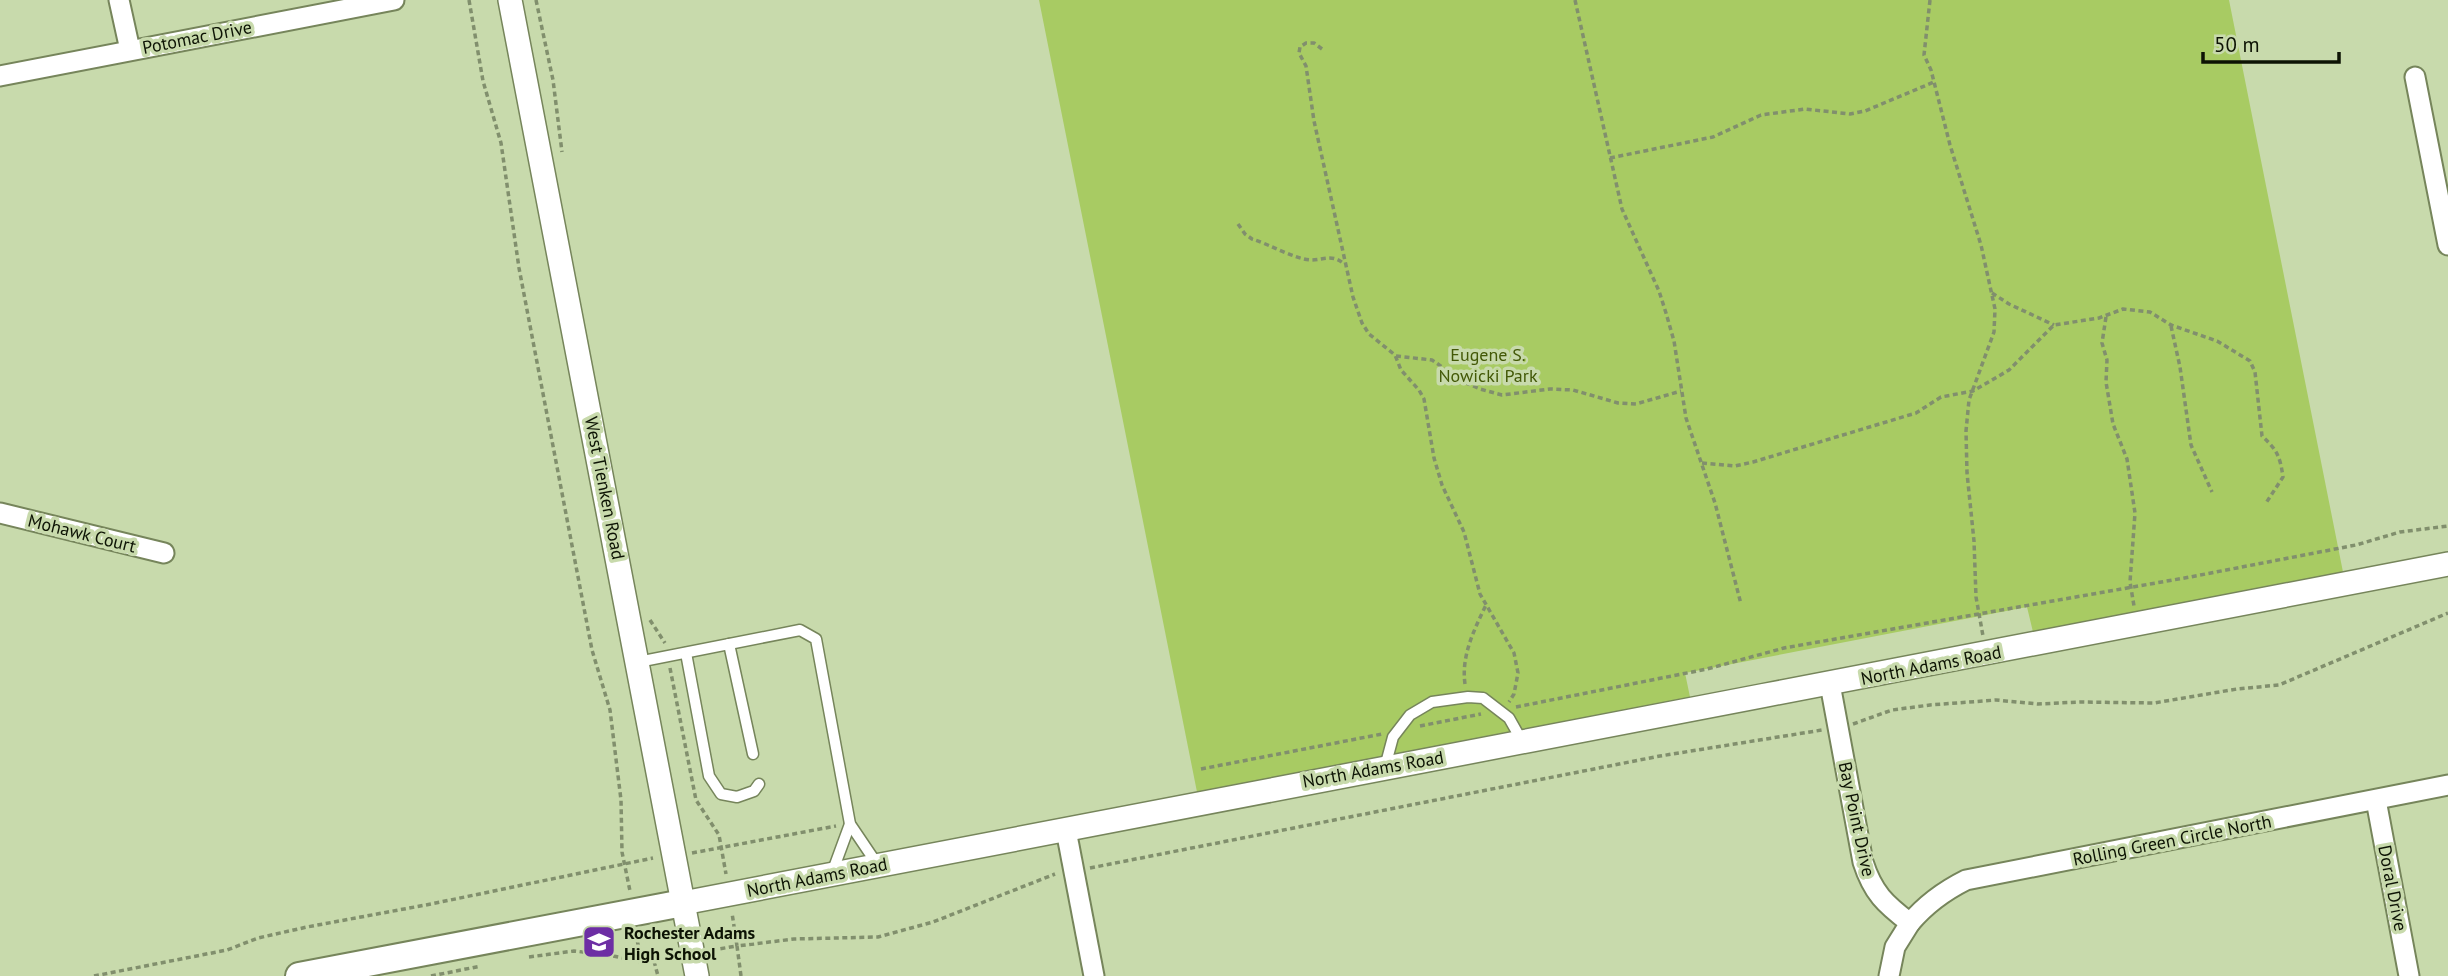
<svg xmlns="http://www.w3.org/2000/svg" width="2448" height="976" font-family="'PT Sans',sans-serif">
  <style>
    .green { fill: #a8cb63 }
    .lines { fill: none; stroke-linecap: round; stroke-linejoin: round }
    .service-casing { stroke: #76855b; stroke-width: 13 }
    .minor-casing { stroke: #76855b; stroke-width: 23 }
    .tertiary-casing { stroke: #76855b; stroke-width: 26 }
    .secondary-casing { stroke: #76855b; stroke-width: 30 }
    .path { stroke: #818f6d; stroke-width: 3.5; stroke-dasharray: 5 3.5; stroke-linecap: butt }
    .service { stroke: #fff; stroke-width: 10 }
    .minor { stroke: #fff; stroke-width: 19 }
    .tertiary { stroke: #fff; stroke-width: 23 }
    .secondary { stroke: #fff; stroke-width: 26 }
    .labels { text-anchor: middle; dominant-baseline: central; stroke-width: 7; stroke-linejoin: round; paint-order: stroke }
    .street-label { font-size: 18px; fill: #0d1304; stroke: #c8daac }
    .park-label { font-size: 18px; fill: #435907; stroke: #c8daac }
    .poi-label { font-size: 18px; font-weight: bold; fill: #0d1304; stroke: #c8daac; text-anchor: start }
  </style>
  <rect width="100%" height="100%" fill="#c8daac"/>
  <polygon class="green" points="1039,0 2229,0 2343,572 2033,632 2027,607 1685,673 1690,697 1197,792"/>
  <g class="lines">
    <defs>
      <g id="service">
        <polyline points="729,644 753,754"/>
        <polyline points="686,653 709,776 721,794 737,797 754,791 759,784"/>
        <polyline points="638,662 800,630 816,639 850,824 877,864"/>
        <polyline points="1385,767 1393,737 1410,715 1432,702 1468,697 1483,698 1509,718 1522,741"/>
        <polyline points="832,873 850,824"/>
      </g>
      <g id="minor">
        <polyline points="119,0 130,50"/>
        <polyline points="0,76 394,0"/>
        <polyline points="2415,77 2448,245"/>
        <polyline points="0,513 164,553"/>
        <path d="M1830,684L1863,862C1873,893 1885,904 1910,923L1895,947L1889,976"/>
        <polyline points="2376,800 2409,976"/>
        <polyline points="1066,830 1094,976"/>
        <path d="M1910,923C1926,904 1944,891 1966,880L2448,785"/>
      </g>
      <g id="tertiary">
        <polyline points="510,0 697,976"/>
        <path d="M683,903C1271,787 1860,679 2448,564"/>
      </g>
      <polyline id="secondary" points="299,976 683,903"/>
    </defs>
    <use href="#service" class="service-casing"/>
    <use href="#minor" class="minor-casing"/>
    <use href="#tertiary" class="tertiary-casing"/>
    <use href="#secondary" class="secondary-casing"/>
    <g class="path">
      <polyline points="469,0 483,81 501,143 519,268 592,650 610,710 621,800 622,852 630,891"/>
      <polyline points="536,0 553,80 562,152"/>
      <polyline points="1575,0 1622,209 1659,291 1666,313 1674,341 1686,418 1715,503 1741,604"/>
      <polyline points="1930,0 1924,55 1931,70 1950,145 1981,245 1995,309 1994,332 1969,400 1966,431 1967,473 1974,541 1976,597 1983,636"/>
      <polyline points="1322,49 1314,43 1306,43 1300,47 1299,53 1306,66 1314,121 1353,297 1362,323 1369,334 1395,355 1401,370 1419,390 1424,399 1434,458 1442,485 1464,532 1480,594 1514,653 1518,673 1514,694 1509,702"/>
      <polyline points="1610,158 1713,137 1761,115 1805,109 1850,114 1865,111 1934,82"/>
      <path d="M1238,224L1245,234L1252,239C1269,244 1294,259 1311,260C1323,260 1332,254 1343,263"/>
      <polyline points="1992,293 2009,304 2054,325"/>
      <polyline points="2106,317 2102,343 2107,360 2106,382 2113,424 2127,459 2135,513 2130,582 2134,606"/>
      <polyline points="2171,326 2180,367 2191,445 2212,492"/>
      <polyline points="1396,356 1432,360 1464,382 1480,389 1502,395 1550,389 1573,390 1618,403 1636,404 1681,391"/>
      <path d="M1702,463L1735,466L1753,462L1916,413L1941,397L1973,391L2009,370L2054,325L2099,318L2123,309L2150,312L2171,325L2217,341L2250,361L2255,372L2262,436C2277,450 2280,456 2283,477L2266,503"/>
      <polyline points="650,620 665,643"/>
      <polyline points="670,668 696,800 719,835 726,874"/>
      <path d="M1465,684C1461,656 1474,630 1486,605"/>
      <polyline points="1516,707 1707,669 1784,648 2190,577 2356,545 2400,532 2448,526"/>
      <polyline points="1853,724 1892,710 1930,705 1996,700 2038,704 2080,702 2154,703 2237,689 2279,685 2448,613"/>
      <polyline points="1420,726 1481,714"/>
      <polyline points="1201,769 1382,734"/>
      <polyline points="692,853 836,826"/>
      <polyline points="1090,868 1660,756 1822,730"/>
      <polyline points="636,933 641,962"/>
      <polyline points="712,950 737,946 732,913"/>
      <polyline points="529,957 574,951 609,955 641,962 674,958"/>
      <polyline points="654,961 658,976"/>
      <polyline points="94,976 227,950 258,938 307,927 431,904 653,858"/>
      <polyline points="431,976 481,966"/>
      <polyline points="741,976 737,946 794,939 878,937 933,922 1055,874"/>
    </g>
    <use href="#service" class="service"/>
    <use href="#minor" class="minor"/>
    <use href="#tertiary" class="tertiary"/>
    <use href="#secondary" class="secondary"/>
  </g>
  <defs>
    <symbol id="school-square" viewBox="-11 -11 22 22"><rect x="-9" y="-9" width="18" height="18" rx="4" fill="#6d2ea4" stroke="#c8daac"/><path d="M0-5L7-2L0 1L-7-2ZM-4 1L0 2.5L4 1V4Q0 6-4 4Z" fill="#fff"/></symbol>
  </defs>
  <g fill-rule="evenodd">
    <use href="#school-square" x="580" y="923" width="38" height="38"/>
  </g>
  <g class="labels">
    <g class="street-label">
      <text transform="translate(197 37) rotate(-11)">Potomac Drive</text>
      <text transform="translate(605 488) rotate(79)">West Tienken Road</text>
      <text transform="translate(82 533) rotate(14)">Mohawk Court</text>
      <text transform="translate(1931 665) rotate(-11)">North Adams Road</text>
      <text transform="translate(1373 769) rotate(-10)">North Adams Road</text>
      <text transform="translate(1857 819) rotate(78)">Bay Point Drive</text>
      <text transform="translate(2172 840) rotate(-11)">Rolling Green Circle North</text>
      <text transform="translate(817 877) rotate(-11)">North Adams Road</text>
      <text transform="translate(2393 888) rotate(79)">Doral Drive</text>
    </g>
    <g class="park-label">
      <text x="1488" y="354">Eugene S.<tspan x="1488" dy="21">Nowicki Park</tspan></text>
    </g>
    <g class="poi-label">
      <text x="624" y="932">Rochester Adams<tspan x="624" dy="21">High School</tspan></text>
    </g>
  </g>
  <path d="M2203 52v10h136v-10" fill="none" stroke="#0d1304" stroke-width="3.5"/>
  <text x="2214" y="52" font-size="21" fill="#0d1304" stroke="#c8daac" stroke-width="5" paint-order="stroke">50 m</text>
</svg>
